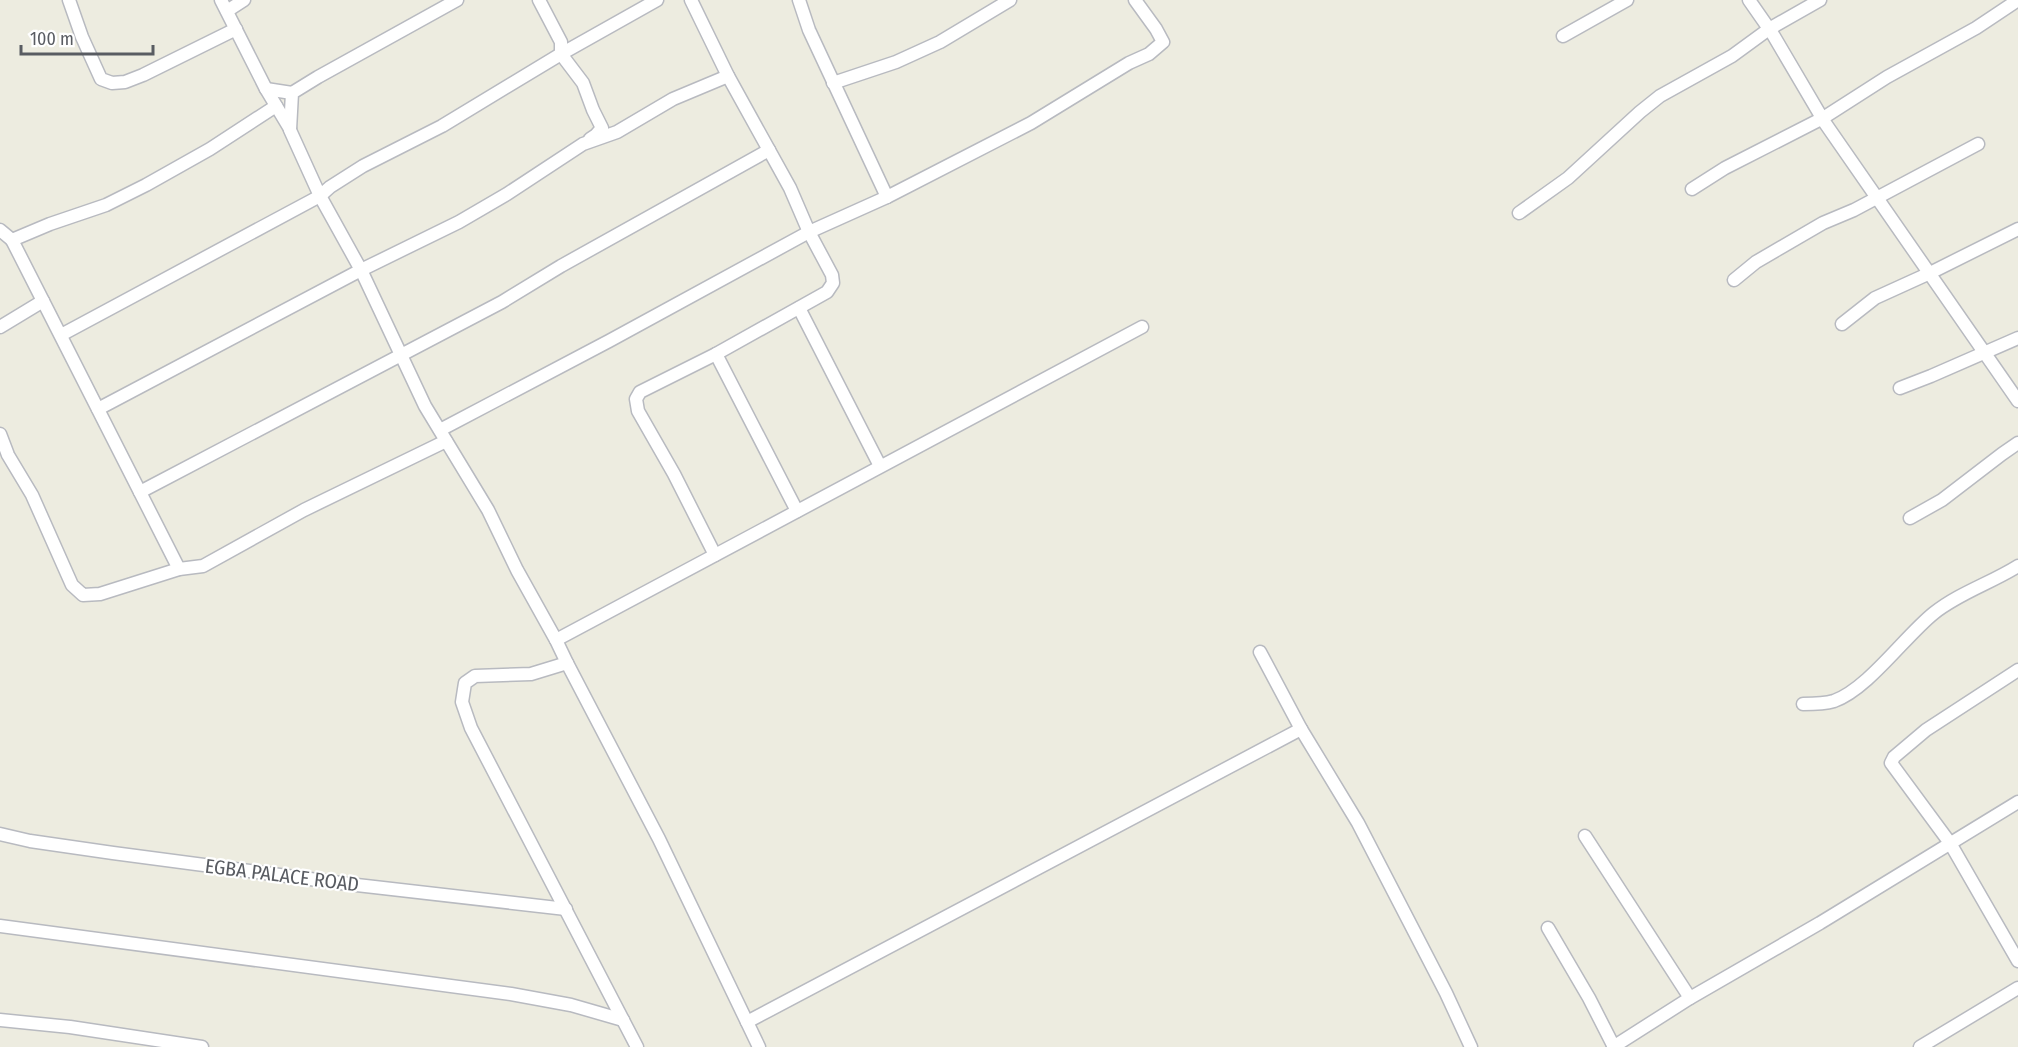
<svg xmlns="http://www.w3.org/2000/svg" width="2018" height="1047" font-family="'Fira Sans Condensed',sans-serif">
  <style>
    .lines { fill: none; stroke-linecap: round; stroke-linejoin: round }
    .minor-casing { stroke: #b8bac0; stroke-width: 15 }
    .minor { stroke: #fff; stroke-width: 12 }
    .labels { text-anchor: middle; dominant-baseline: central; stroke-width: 4.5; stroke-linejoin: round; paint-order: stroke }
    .street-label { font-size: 20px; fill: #595c62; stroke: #fff }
  </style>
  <rect width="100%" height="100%" fill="#edece0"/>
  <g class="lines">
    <defs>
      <g id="minor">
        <polyline points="69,0 82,37 101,79 112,83 125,82 143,75 236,29"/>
        <polyline points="221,0 266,89 290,129"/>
        <polyline points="457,0 318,77 292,93 290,130 320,196 361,270 425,406 488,510 517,570 556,640 567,663 659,839 759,1047"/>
        <polyline points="539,0 561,42 561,54 583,83 593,110 602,128 596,135 590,139"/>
        <polyline points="691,0 728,76 790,188 809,232 832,275 833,283 827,292 716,354 640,392 636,399 638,411 674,474 715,555"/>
        <polyline points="799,0 809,30 887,197"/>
        <polyline points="1749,0 1772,33 1825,123 2018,401"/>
        <polyline points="227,11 244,0"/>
        <polyline points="1563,36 1627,0"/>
        <polyline points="833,83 896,62 940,42 1010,0"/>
        <polyline points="266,89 292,93"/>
        <polyline points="1692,189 1725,168 1823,118 1887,77 1976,28 2018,0"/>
        <polyline points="1519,213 1568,178 1640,112 1660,96 1732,56 1769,29 1820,0"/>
        <polyline points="0,230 12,240"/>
        <polyline points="1734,280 1756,262 1823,223 1854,210 1978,144"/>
        <polyline points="43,301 179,569"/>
        <polyline points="799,308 880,466"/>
        <polyline points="1842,324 1875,298 1930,273 2018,229"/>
        <polyline points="0,327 43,301 12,240 50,224 106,205 146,185 210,149 276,106"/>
        <polyline points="61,335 320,196 330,187 363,166 442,126 561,54 657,0"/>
        <polyline points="716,354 797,511"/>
        <polyline points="1900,388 1931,376 2018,338"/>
        <polyline points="98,409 361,270 459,222 507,194 583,144 617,132 673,99 728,76"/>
        <polyline points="440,430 609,341 809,232 887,197 1031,123 1129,63 1149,54 1163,42 1156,29 1135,0"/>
        <polyline points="0,434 8,455 32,495 72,585 83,595 100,594 179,569 203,566 304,510 446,441"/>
        <polyline points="140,492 502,302 561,266 769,150"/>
        <polyline points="1910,518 1942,500 2002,454 2018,443"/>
        <polyline points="556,640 1142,327"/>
        <polyline points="1260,652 1301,729 1358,823 1446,993 1471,1047"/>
        <polyline points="567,663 531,674 475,676 465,683 462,702 471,728 637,1047"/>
        <polyline points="2018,670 1926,730 1894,757 1891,763 1950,843 2018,961"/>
        <path d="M1803,704C1813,704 1824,704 1834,701C1868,689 1905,636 1934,613C1959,593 1991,583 2018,566"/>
        <polyline points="0,834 30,841 113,853 348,884 566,909"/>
        <polyline points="1585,836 1690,998"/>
        <polyline points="0,926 511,994 571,1005 623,1020"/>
        <polyline points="1548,928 1589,998 1614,1047"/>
        <polyline points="0,1020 70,1027 202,1047"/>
        <polyline points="747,1022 1301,729"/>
        <polyline points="1613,1047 1690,998 1820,923 2018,802"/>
        <polyline points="1920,1047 2018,988"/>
      </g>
    </defs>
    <use href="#minor" class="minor-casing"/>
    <use href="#minor" class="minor"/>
  </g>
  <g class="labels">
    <g class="street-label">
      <text transform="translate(282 875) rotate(7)">EGBA PALACE ROAD</text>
    </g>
  </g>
  <path d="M21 45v9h132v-9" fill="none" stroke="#595c62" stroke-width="3"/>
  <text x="30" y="45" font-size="18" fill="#595c62" stroke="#ffffff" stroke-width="4.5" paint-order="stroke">100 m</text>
</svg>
